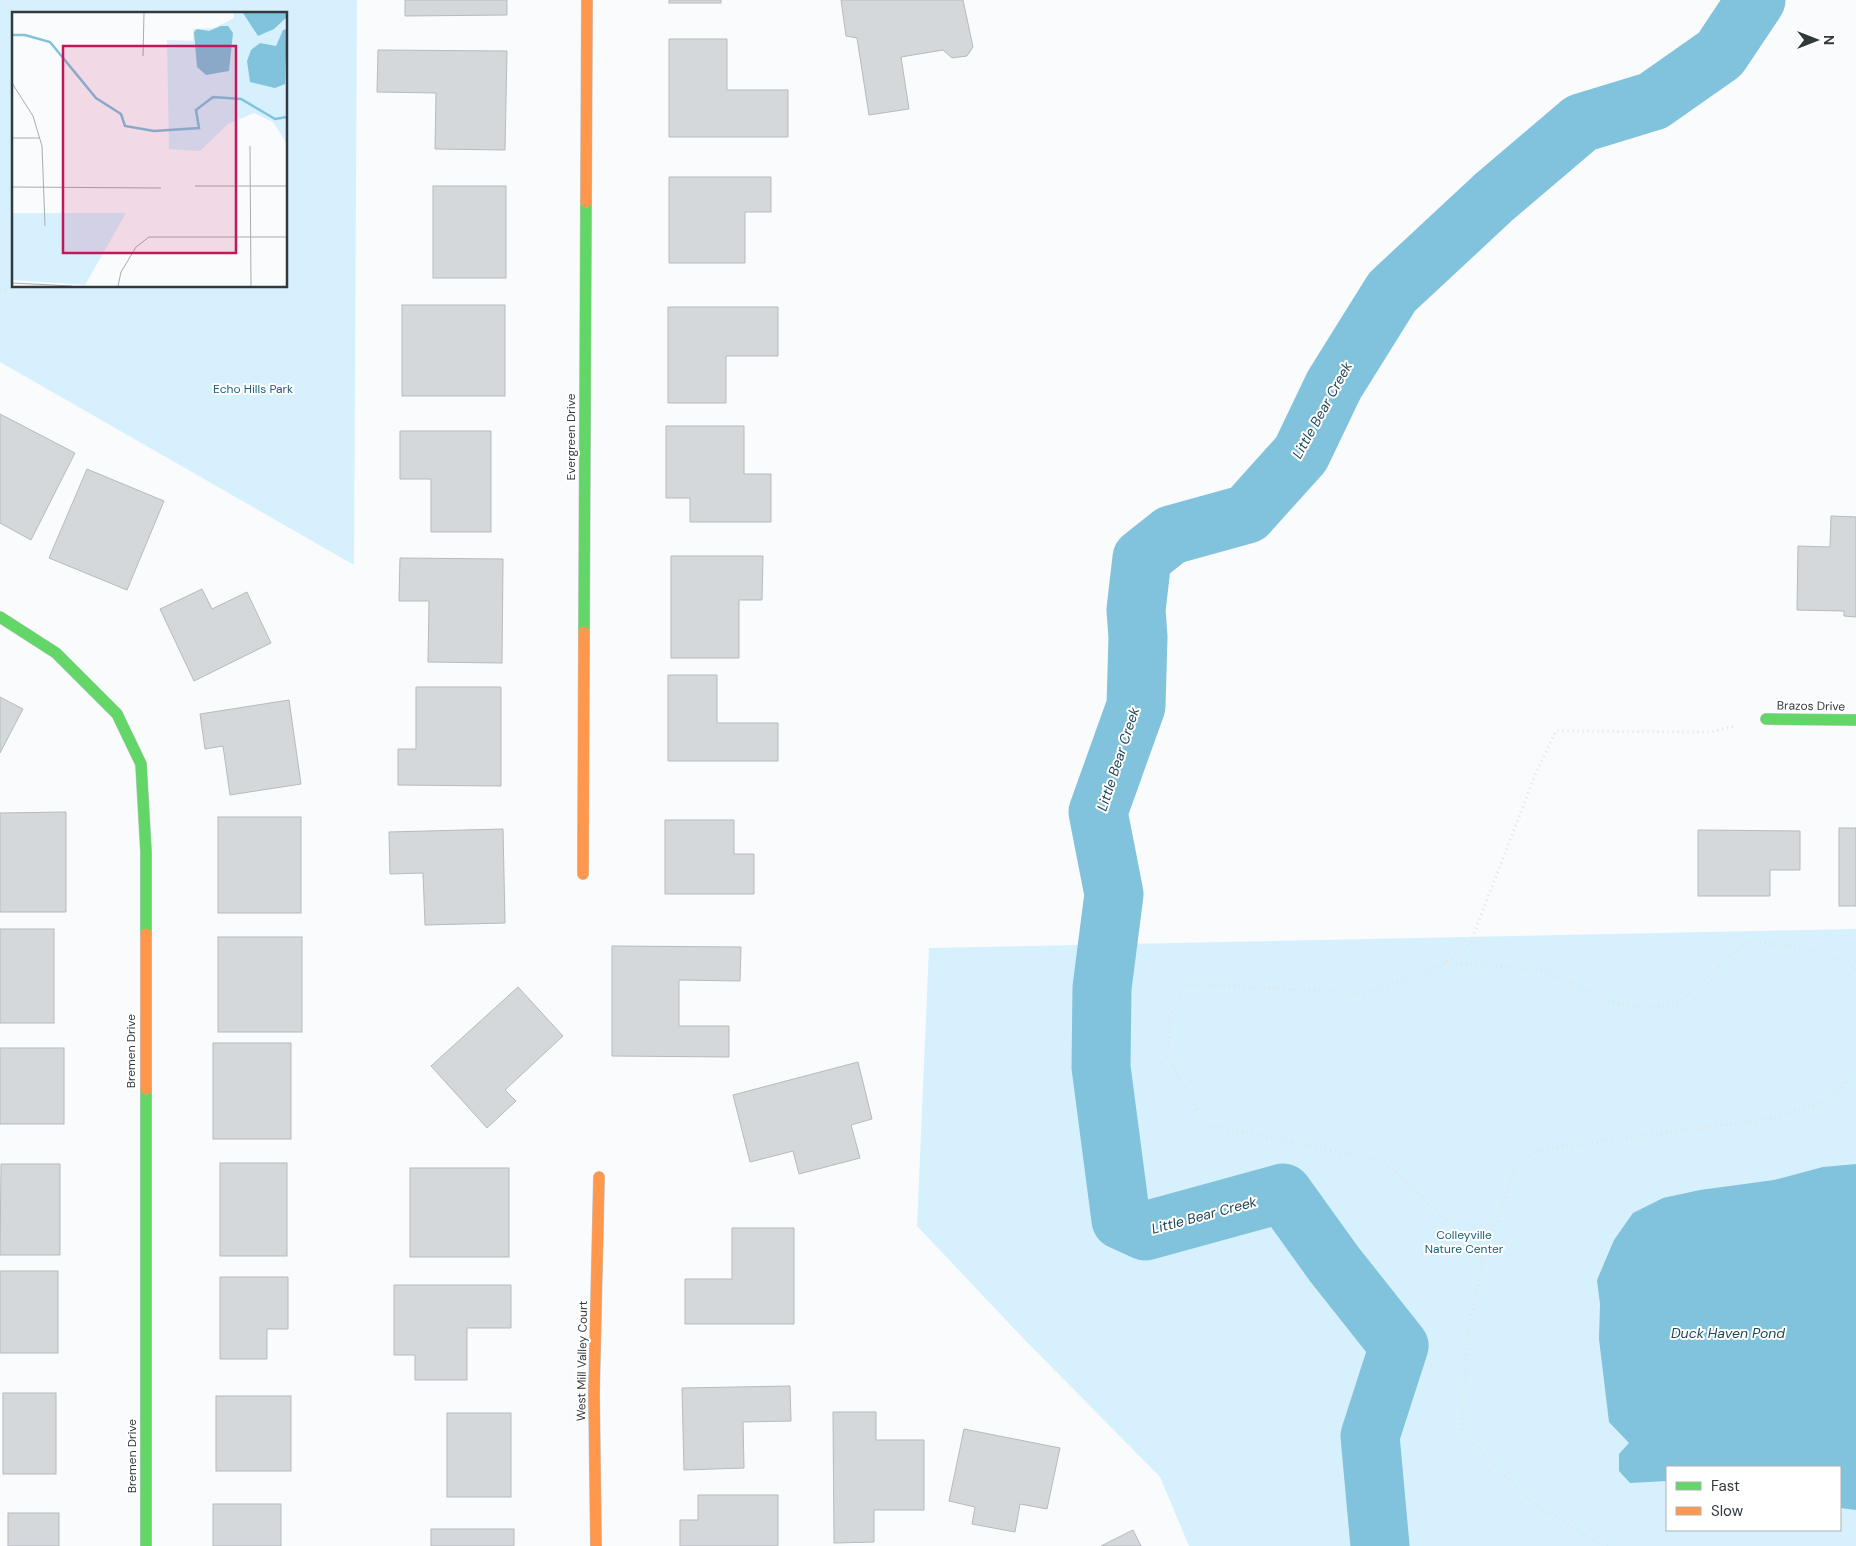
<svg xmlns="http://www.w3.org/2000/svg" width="1856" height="1546" font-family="'DM Sans',sans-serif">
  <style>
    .green { fill: #d6f1fd; fill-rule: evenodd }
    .water { fill: #81c2dc }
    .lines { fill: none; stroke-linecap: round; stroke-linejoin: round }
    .river { stroke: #81c2dc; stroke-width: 59 }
    .building { fill: #d4d8db; stroke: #b6bbbe }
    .fast-casing { stroke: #c3c7ca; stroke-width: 12 }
    .slow-casing { stroke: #c3c7ca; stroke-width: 12 }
    .path { stroke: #e3e4e4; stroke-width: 3; stroke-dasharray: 1 4; stroke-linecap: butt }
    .fast { stroke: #63d668; stroke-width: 11 }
    .slow { stroke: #ff974d; stroke-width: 11 }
    .labels { text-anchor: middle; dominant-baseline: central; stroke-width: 4; stroke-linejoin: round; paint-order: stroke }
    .park-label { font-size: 12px; fill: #19607a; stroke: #fff }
    .street-label { font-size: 12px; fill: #31393d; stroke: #fff }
    .water-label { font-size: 14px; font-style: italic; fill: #1e4657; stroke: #fff }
    .inset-river { fill: none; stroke: #81c2dc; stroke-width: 2.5 }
    .inset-road { fill: none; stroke: #a9adb0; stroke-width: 1 }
    .view { fill: #c2185b; fill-opacity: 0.15; stroke: #c2185b; stroke-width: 2.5 }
    .inset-edge { fill: none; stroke: #31393d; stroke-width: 2.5 }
  </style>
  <rect width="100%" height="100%" fill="#f9fbfd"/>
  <g class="green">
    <path d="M0,0H357L354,565L0,362ZM14,14H286V286H14Z"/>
    <path d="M1856,929V1546H1189L1160,1477L1022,1337L917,1226L929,948ZM1667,1467H1840V1530H1667Z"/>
  </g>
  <polygon class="water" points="1856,1164 1856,1510 1840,1508 1840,1467 1667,1467 1667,1481 1630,1483 1619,1471 1619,1454 1629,1443 1609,1422 1599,1339 1600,1304 1597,1280 1614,1240 1633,1213 1663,1198 1700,1190 1774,1180 1823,1167"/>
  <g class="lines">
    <polyline class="river" points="1380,1546 1370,1436 1399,1346 1334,1264 1283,1193 1145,1231 1121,1220 1101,1067 1102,988 1114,894 1098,812 1136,706 1138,637 1136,610 1142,558 1171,535 1247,514 1301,454 1334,385 1392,292 1494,197 1581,123 1653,101 1720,54 1756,0"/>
  </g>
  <g class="building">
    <polygon points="405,0 507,0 507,15 405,16"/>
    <rect x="669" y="0" width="52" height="3"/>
    <polygon points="841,0 963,0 973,47 967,56 952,58 943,50 901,57 909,109 869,115 857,38 846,36"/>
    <polygon points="669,39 727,39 727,90 788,90 788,137 669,137"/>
    <polygon points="378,50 507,51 505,150 435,149 436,93 377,92"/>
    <polygon points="669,177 771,177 771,212 745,212 745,263 669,263"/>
    <rect x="433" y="186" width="73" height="92"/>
    <rect x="402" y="305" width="103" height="91"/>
    <polygon points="668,307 778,307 778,356 726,356 726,403 668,403"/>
    <polygon points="0,414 75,453 31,540 0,523"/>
    <polygon points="666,426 744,426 744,474 771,474 771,522 690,522 690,498 666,498"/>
    <polygon points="400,431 491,431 491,532 431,532 431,479 400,479"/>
    <polygon points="87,469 164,501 127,590 49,558"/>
    <polygon points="1831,516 1856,517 1856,617 1844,616 1844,611 1797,610 1798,546 1830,547"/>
    <polygon points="671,556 763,556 762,600 739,600 739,658 671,658"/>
    <polygon points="400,558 503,559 502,663 428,662 429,601 399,601"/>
    <polygon points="202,589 212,609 247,592 271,643 194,681 160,609"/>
    <polygon points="668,675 717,675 717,723 778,723 778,761 668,761"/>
    <polygon points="416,687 501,687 501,786 398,785 398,749 416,749"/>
    <polygon points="0,697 23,709 0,753"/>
    <polygon points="289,700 301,784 230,795 223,746 205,749 200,714"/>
    <polygon points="66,812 66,912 0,912 0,813"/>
    <rect x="218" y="817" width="83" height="96"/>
    <polygon points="665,820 734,820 734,854 754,854 754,894 665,894"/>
    <rect x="1839" y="828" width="17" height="78"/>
    <polygon points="503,829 505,923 425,925 423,873 390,874 389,832"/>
    <polygon points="1698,830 1800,831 1800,870 1770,870 1770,896 1698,896"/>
    <rect x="0" y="929" width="54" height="94"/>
    <rect x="218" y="937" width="84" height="95"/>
    <polygon points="612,946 741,947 740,981 679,980 679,1026 729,1026 729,1057 612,1056"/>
    <polygon points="518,987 563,1036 505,1090 516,1101 487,1128 431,1066"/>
    <rect x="213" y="1043" width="78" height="96"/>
    <rect x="0" y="1048" width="64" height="76"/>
    <polygon points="858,1062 872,1119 851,1125 860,1158 799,1174 793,1151 750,1162 733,1095"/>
    <rect x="220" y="1163" width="67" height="93"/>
    <polygon points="1,1164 60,1164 60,1255 0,1255"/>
    <rect x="410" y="1168" width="99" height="89"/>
    <polygon points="732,1228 794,1228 794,1324 685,1324 685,1279 732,1279"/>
    <rect x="0" y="1271" width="58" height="82"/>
    <polygon points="220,1277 288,1277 288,1329 267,1329 267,1359 220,1359"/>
    <polygon points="394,1285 511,1285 511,1328 467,1328 467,1380 415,1380 415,1355 394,1355"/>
    <polygon points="790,1386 791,1421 743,1422 744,1468 684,1470 682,1388"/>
    <rect x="3" y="1393" width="53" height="81"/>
    <rect x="216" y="1396" width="75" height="75"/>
    <polygon points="833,1412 876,1412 876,1440 924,1440 924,1510 874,1510 874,1542 834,1543"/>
    <rect x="447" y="1413" width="64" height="84"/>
    <polygon points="964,1429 1060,1448 1047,1509 1020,1504 1015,1532 972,1524 975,1507 949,1501"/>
    <polygon points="698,1495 778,1495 778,1546 680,1546 680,1520 698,1520"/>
    <rect x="213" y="1504" width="68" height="42"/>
    <rect x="8" y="1513" width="51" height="33"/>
    <rect x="431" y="1529" width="83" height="17"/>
    <polygon points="1133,1530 1141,1546 1101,1546"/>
  </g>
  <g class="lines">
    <defs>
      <g id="fast">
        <polyline points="0,617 56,653 117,714 141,764 146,852 146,934"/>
        <polyline points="584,632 586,202"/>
        <polyline points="1766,719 1856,720"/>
        <polyline points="146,1089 146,1546"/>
      </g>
      <g id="slow">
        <polyline points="586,202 587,0"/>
        <polyline points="583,874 584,632"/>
        <polyline points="146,934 146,1089"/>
        <polyline points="596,1546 594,1393 599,1177"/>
      </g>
    </defs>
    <use href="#fast" class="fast-casing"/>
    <use href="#slow" class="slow-casing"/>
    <g class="path">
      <polyline points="245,14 247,0"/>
      <polyline points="0,291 20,286"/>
      <polyline points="1446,962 1543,970 1612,1003 1646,1008 1666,1006 1681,1001 1744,944 1761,943 1787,945 1848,962 1856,970"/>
      <polyline points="1483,1259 1516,1167 1537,1150 1769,1119 1832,1100 1856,1067"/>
      <polyline points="1608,1546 1597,1542 1531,1502 1462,1433 1467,1339 1483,1259 1442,1216 1384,1162 1207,1125 1167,1057 1171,1015 1186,984 1364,993 1437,968 1446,962 1469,946 1536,773 1556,731 1711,732 1736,726"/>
    </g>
    <use href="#fast" class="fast"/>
    <use href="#slow" class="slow"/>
  </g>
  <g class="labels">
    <g class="park-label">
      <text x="253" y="389">Echo Hills Park</text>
      <text x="1464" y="1235">Colleyville<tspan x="1464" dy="14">Nature Center</tspan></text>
    </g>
    <g class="street-label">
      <text transform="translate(571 437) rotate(-90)">Evergreen Drive</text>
      <text transform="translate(1811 706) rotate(1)">Brazos Drive</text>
      <text transform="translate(131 1051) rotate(-90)">Bremen Drive</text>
      <text transform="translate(582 1361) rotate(-89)">West Mill Valley Court</text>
      <text transform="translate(132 1456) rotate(-90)">Bremen Drive</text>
    </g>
    <g class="water-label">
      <text transform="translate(1322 410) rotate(-61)">Little Bear Creek</text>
      <text transform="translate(1118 759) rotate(-72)">Little Bear Creek</text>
      <text transform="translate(1204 1215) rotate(-15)">Little Bear Creek</text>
      <text x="1728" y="1333">Duck Haven Pond</text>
    </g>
  </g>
  <g transform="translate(12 12)">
    <rect width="275" height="275" fill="#f9fbfd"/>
    <path d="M222,1H275V132L261,110L242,101L216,112L188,139L157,137L155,28L181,29V17L202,16L222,6ZM0,201H114L73,273L0,268Z" fill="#d6f1fd"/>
    <path d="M231,1H275V5L262,17L246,24ZM209,14H216L221,21L217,59L194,63L185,55L182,20L185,17L197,19ZM275,17L273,72L263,76L238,70L235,49L239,38L248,31L264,34L271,18Z" fill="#81c2dc"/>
    <path class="inset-river" d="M0,23H13L38,30L84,86L109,102L113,114L142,119L187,116L184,98L201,85L229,87L263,107L275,105"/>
    <path class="inset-road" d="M131,44L132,1M0,71L21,104L30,134L33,214M0,126H28M238,134L239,274M183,174H275M0,175L149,176M0,271L60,274M106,274L109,260L124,235L137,225H275"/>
    <path class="view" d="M51,34H224V241H51Z"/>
    <rect width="275" height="275" class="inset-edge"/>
  </g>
  <rect x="1666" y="1466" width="175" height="65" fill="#ffffff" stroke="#adb0b1"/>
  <rect x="1676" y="1482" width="25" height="8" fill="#63d668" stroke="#adb0b1"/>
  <text x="1711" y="1491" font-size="15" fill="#31393d">Fast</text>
  <rect x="1676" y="1507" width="25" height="8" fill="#ff974d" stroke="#adb0b1"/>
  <text x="1711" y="1516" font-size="15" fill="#31393d">Slow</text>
  <g transform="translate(1816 40) rotate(90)" stroke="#ffffff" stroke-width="4" paint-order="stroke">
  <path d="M0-4L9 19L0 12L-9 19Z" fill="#31393d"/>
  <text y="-8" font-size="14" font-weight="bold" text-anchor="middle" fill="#31393d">N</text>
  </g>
</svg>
